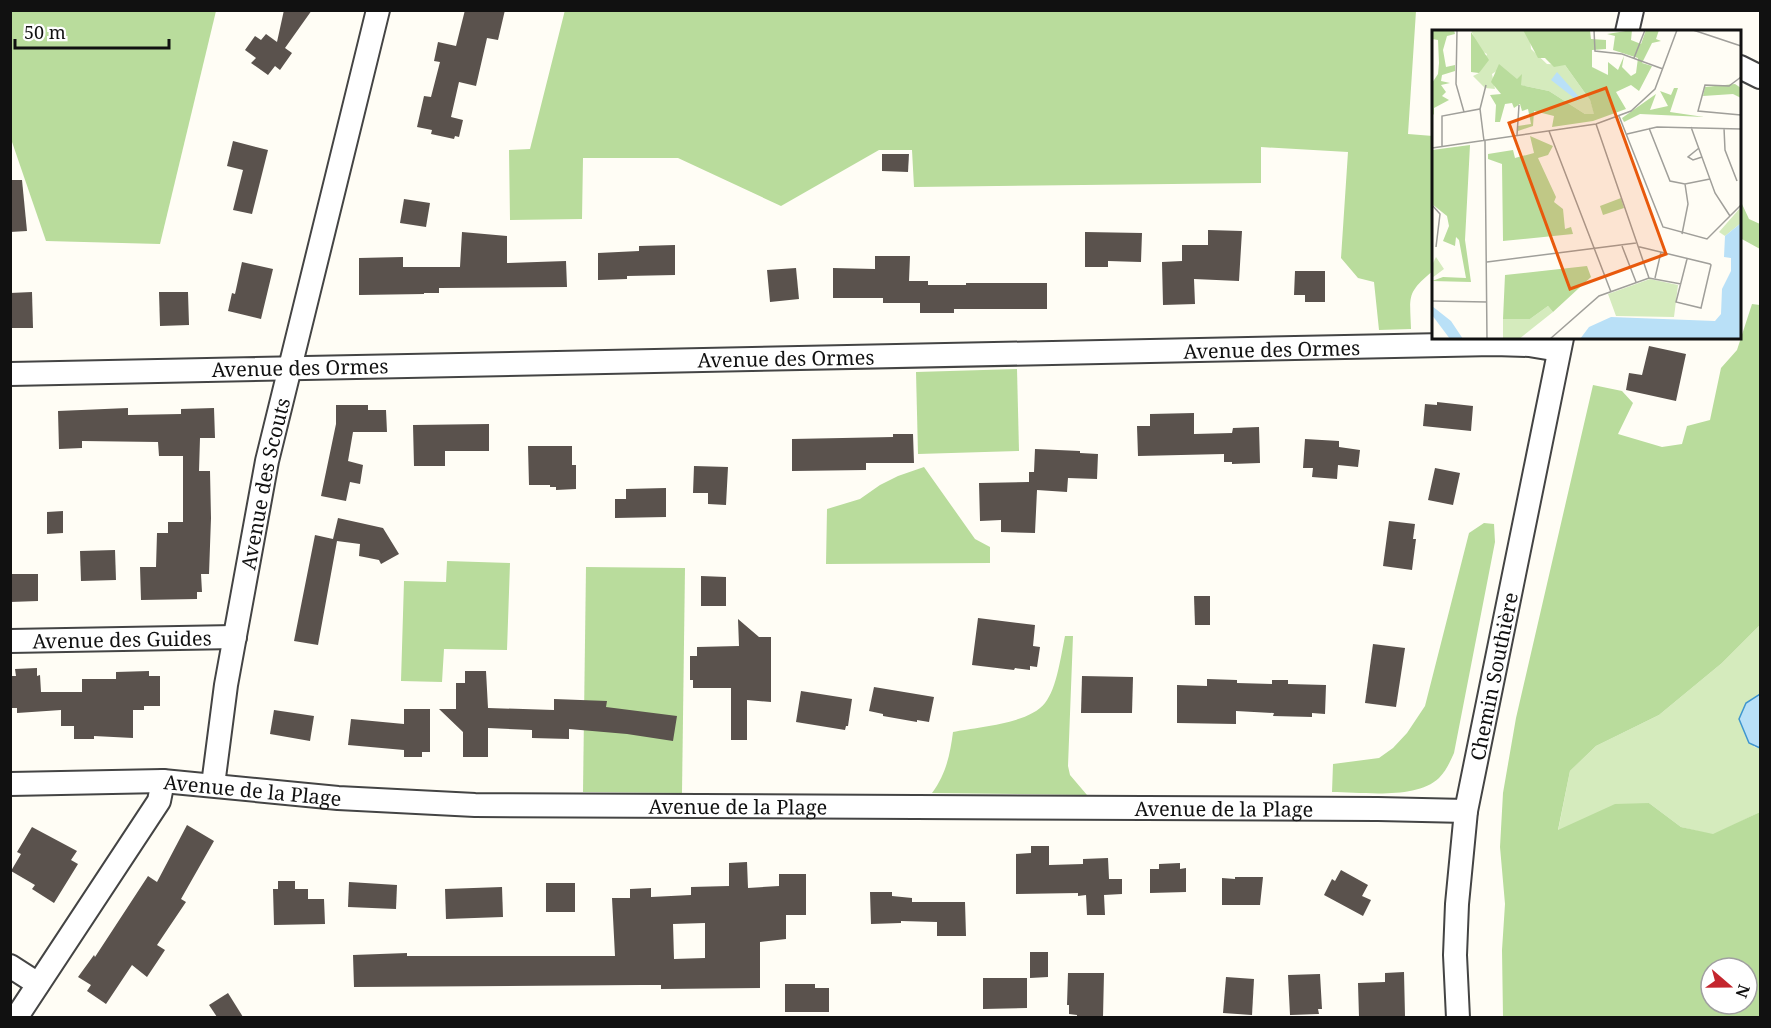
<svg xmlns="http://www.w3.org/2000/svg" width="1771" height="1028" font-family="'Noto Serif',serif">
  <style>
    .green { fill: #d5ebbd }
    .forest { fill: #b9dc9c; fill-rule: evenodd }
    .water { fill: #b9e0f7; stroke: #3f96cf; stroke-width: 1.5 }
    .building { fill: #5a524d; fill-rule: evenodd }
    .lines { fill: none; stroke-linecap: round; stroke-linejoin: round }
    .minor-casing { stroke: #444; stroke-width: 26 }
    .minor { stroke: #fff; stroke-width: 22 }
    .labels { text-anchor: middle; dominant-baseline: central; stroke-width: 6; stroke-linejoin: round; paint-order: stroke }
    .street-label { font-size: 20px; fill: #111; stroke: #fff }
    .inset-road { fill: none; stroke: #a09f9a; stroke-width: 1.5 }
    .view { fill: #e8590c; fill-opacity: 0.15; stroke: #e8590c; stroke-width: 3 }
    .inset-edge { fill: none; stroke: #111; stroke-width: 3 }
  </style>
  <rect width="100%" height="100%" fill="#fffdf5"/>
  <polygon class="green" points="1760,625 1760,694 1746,703 1754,747 1760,748 1760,812 1713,835 1681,827 1649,803 1558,831 1570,771 1596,746 1659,715 1722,663"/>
  <g class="forest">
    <path d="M565,10L1416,11L1408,134L1433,136V271C1406,293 1410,296 1411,329L1379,330L1374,282L1358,278L1341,258L1348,152L1261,147V183L914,187L912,150H879L781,206L678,158H583L582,219L510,220L509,150L530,149Z"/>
    <polygon points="10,11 216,11 160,244 46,241 11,139"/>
    <polygon points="1740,204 1742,204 1749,219 1760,224 1760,249 1740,238"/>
    <path d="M1752,304L1760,305V625L1722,663L1659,715L1596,746L1570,771L1558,830L1615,804L1649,803L1681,827L1713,834L1760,812V1017H1503L1502,950L1505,904L1500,847L1503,793L1516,718L1593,385L1622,391L1633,403L1618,434L1662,447L1682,444L1687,426L1710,420L1721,368L1737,350ZM1711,968H1747V1004H1711Z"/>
    <polygon points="1017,369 1019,451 918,454 916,372"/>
    <polygon points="924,467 975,539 990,547 990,563 826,564 827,509 860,499 880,485 898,476"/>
    <path d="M1484,523L1494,524L1495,542L1454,753C1450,762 1446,771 1439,778C1416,800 1362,792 1332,792L1333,764L1379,758L1393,748L1407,733L1425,706L1469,533Z"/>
    <polygon points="447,561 510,563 507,650 444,649 442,682 401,681 404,581 446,582"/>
    <polygon points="586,567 685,568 682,793 583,792"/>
    <path d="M1065,636H1073L1068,766L1070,775L1087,795L932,793C946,774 950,755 953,732C977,727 1029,724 1045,703C1057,688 1061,655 1065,636Z"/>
  </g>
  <polygon class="water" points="1760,694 1760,748 1749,743 1739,719 1746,703"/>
  <g class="building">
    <polygon points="284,10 312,10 285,48 292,53 280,70 275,66 268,75 251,63 256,58 245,50 255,36 261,40 266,34 277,42"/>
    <polygon points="465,10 505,10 498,40 487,38 476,86 459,82 451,117 463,120 459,137 455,136 454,139 431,134 432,130 417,127 424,96 431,97 440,62 434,61 438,42 456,46"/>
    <polygon points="233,141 268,150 252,214 233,210 243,170 227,166"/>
    <polygon points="882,154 909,154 908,172 882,171"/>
    <polygon points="10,180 22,180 27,231 10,232"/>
    <polygon points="404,199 430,203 426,227 400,223"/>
    <polygon points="1208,230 1242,231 1239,281 1194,279 1195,304 1163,305 1162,262 1182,261 1182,245 1208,245"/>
    <polygon points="462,232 507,236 507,263 566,261 567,287 439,288 439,293 424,293 424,294 359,295 359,258 403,257 403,267 460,267"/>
    <polygon points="1085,232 1142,233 1141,262 1108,261 1108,267 1085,267"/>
    <polygon points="675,245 675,275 627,276 627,279 598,280 598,253 639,251 639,246"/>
    <polygon points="875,256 910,256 909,281 928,281 928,285 966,285 966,283 1047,283 1047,309 954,309 954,313 920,313 920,303 883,303 883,298 833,298 833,268 875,269"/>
    <polygon points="242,262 273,269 261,319 228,311 232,293 235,294"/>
    <polygon points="796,268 799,299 770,302 767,270"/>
    <polygon points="1295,271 1325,271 1325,302 1305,302 1305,295 1294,295"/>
    <polygon points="32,292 33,328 10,328 10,293"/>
    <polygon points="159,292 188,292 189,325 160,326"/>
    <polygon points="1649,346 1686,354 1676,401 1626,390 1629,373 1642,375"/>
    <polygon points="1437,402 1473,406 1471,431 1423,426 1425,404 1437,405"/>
    <polygon points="336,405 368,405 368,410 386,410 387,432 353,432 348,461 363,465 360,484 350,482 346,501 321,496 336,424"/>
    <polygon points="128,408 128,415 181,414 181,409 214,408 215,438 200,438 199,471 210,471 211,518 209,574 201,574 202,592 197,592 197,599 141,600 140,567 156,567 157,533 168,533 168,522 183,522 183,456 159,456 158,442 82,441 82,448 59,449 58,411"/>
    <polygon points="1194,413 1194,434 1232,433 1233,428 1259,427 1260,463 1232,464 1232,462 1224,462 1224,454 1138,456 1137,426 1150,426 1150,414"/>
    <polygon points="489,424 489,451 445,451 445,466 414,466 413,425"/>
    <polygon points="893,434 913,434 914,463 866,463 866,470 792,471 792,439 893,437"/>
    <polygon points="1305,439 1339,441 1339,447 1360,450 1358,467 1338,465 1337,479 1312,477 1313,468 1303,468"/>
    <polygon points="528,446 572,446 572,465 576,465 576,489 556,490 556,487 550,487 550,485 529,485"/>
    <polygon points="1035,449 1080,451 1080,453 1098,454 1097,479 1068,478 1067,492 1037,490 1035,533 1001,532 1001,520 980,521 979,483 1029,482 1029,472 1034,472"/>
    <polygon points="694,466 728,467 726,505 708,504 708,493 693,493"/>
    <polygon points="1435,468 1460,473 1453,505 1428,500"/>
    <polygon points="666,488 666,517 615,518 615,499 626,499 626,489"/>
    <polygon points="63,511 63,533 47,534 47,512"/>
    <polygon points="338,518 383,528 399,554 381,564 379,560 359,556 360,544 337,541 318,645 294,641 315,535 333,539"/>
    <polygon points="1389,521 1415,524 1413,539 1416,539 1412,570 1383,566"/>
    <polygon points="115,550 116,580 81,581 80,551"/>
    <polygon points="10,574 38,574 38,601 10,602"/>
    <polygon points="701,576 726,577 726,606 701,606"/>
    <polygon points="1194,596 1210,596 1210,625 1195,625"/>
    <polygon points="978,618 1035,625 1033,646 1040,647 1037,667 1030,666 1030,670 1015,668 1014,670 972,665"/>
    <polygon points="738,619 759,637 771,637 771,702 747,700 747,740 731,740 731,688 693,688 693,680 690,680 690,656 697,656 697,647 739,646"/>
    <polygon points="1373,644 1405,648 1396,707 1365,703"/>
    <polygon points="37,668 37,676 40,675 41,692 82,692 82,679 116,679 116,672 149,671 149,676 160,676 160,706 144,706 144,710 133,710 133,738 94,736 94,739 74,739 74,726 61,726 61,710 17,713 17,708 10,708 10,676 16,676 15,669"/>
    <polygon points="465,671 486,671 488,708 554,710 554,699 607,701 606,707 677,716 673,741 627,734 569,729 569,739 532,738 532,730 488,728 488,757 463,757 463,732 439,709 456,709 456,683 465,683"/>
    <polygon points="1082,676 1133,677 1132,713 1081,713"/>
    <polygon points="1207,679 1237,680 1237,683 1272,684 1272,680 1288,680 1288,684 1326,685 1325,714 1312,713 1312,717 1273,716 1274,713 1236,711 1236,724 1177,723 1177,685 1207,686"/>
    <polygon points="874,687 934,697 929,722 917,720 917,722 883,716 883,714 869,711"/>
    <polygon points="801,691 852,699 848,726 846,726 845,730 796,722"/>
    <polygon points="404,709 430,709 430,752 422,752 422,757 404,757 404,750 348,745 351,719 404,724"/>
    <polygon points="274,710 314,716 310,741 270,734"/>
    <polygon points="187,825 214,841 181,899 186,902 157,945 165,950 147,977 132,965 106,1004 87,991 91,985 78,977 94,955 95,957 148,876 157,882"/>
    <polygon points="32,827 77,851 71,860 78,864 54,903 32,889 35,885 11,871 21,854 17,852"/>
    <polygon points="1031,846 1049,846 1049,865 1083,864 1083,859 1108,858 1109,879 1122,879 1122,894 1104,895 1105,915 1087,915 1086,895 1078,896 1078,893 1016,894 1016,854 1031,853"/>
    <path d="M747,862L748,888L779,886V874H806V915H786V939L760,942V988L661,989V985H640L354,987L353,955L407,953V956H615L612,898H630V889L651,888V897L691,895V887L729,886V863ZM705,923V958L674,959L673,924Z"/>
    <polygon points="1180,863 1180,869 1186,868 1186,892 1150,893 1150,869 1159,869 1159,864"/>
    <polygon points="1341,870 1368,885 1362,896 1371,900 1363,916 1324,895 1332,879 1335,881"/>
    <polygon points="1235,877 1263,877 1260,905 1222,905 1222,878 1235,879"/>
    <polygon points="278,881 295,881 295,889 308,889 308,899 324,899 325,924 274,925 273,889 278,889"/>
    <polygon points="349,882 397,885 396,909 348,907"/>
    <rect x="546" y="883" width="29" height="29"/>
    <polygon points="502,887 503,917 446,919 445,889"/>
    <polygon points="870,892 892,892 892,896 912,898 912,902 965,902 966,936 937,936 937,922 901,921 901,923 871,924"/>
    <polygon points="1030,952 1048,952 1048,977 1030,978"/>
    <polygon points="1404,972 1405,1016 1359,1017 1358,983 1385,982 1385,973"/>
    <polygon points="1068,973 1104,973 1103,1017 1077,1017 1077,1015 1069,1014 1069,1005 1067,1005"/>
    <polygon points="1320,974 1322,1009 1318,1009 1319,1014 1290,1015 1288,975"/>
    <polygon points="1226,977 1254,979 1252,1015 1223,1013"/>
    <polygon points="983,978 1027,978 1027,1008 983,1009"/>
    <polygon points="785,984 815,984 815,988 829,988 829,1012 785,1012"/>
    <polygon points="228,993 243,1017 217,1017 209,1005"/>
  </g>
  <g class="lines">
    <defs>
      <g id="minor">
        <polyline points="1627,32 1632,10"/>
        <polyline points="1740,67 1760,77"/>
        <path id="s1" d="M10,374C505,361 1000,356 1494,344L1529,345L1559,350"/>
        <path id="s2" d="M10,641L235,637"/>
        <path id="s3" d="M10,784L163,781L338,798L475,805L1378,809L1466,811"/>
        <path id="s4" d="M213,785L226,685L267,461L378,10"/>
        <polyline points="10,966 38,984"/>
        <polyline points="16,1018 159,801 163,781"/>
        <path id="s5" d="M1458,1018L1455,955L1457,904L1466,811L1562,338"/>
      </g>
    </defs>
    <use href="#minor" class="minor-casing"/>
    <use href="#minor" class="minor"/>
  </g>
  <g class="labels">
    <g class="street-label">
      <text stroke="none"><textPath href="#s1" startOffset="1262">Avenue des Ormes</textPath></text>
      <text stroke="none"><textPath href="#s1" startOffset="776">Avenue des Ormes</textPath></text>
      <text stroke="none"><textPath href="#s1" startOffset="290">Avenue des Ormes</textPath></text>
      <text stroke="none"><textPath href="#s4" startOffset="306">Avenue des Scouts</textPath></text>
      <text stroke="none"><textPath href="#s2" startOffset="112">Avenue des Guides</textPath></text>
      <text stroke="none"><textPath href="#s5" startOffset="345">Chemin Southière</textPath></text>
      <text stroke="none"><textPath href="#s3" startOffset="243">Avenue de la Plage</textPath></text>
      <text stroke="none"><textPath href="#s3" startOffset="729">Avenue de la Plage</textPath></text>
      <text stroke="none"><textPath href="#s3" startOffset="1215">Avenue de la Plage</textPath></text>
    </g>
  </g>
  <g transform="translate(1432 30)">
    <rect width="309" height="309" fill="#fffdf5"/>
    <path d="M39,0H91L98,8L99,19L115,34L133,35L158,70L163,85L153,84L117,61L88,55L69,38L60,44L63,59L53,58L41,46L47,43L55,24L47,20ZM309,177V193L293,206L287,202ZM4,227L12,239L0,248V235ZM218,249L246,255L242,287L184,286L176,264ZM116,276L121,282L87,309H71V289H98Z" fill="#d5ebbd"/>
    <path d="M0,0H22L23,4L15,6L11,20L14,37L23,35V41L10,45L9,51L18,53L9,55L14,62L10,66L17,70L2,78V85L0,83V53L6,44L7,33L6,10L0,9ZM91,0H158L159,9L174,10V19L160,20V37L176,45V32L186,40L192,26L190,37L199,46L204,43L206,28L181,20L183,6L175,4L200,0L199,10L209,14L214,0H227L224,9L229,11L220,13L210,33L220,36L207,61L199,55L184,62L194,79L161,91L120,97L122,86L102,81L101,96L86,101V96L99,94L96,79L90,81L88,74L82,78L80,73L73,74L68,92H63L64,75L58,65L69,64L59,52L67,34L85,49L90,44L89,55L117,61L153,84H162L158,70L133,35L122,37L113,28H106ZM39,2L57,30L47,43L39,42ZM303,54L309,58V68L301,64L271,66L273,57ZM242,58H246L238,82L272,87L208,84L192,92L190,88L224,64L218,80L236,76L228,61L239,65ZM98,106L121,116L116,125L106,128L124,167L122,172L131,179L133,199L139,197L141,204L71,211L70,134L56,129V124L81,120L83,128L102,123ZM38,115L33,210L39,252L0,251L11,247L34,248L27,210L24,207L23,216L11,211L17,196L15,186L0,174V120ZM189,168L192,178L171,185L168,176ZM155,236L159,247L121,282L116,276L98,289H71L73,245Z" fill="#b9dc9c"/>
    <path d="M125,42L148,68L146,71L119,50ZM309,193V309H148L157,297L179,287L283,291L289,284L290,259L299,241V228L292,227L293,206ZM0,276L19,291L31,309H18L0,285Z" fill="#b9e0f7"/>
    <path class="inset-road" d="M25,0L24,54L32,82M162,0L163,21L190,24L231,39M261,0L309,16M202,28L213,0M309,47L297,56L273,55L266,81L309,85M48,79L54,55M187,86L231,197L275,209L309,175M164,94L217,248M259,97L283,163L298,186M217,98L238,151L253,154L278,149M292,98L293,120L305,151M117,101L179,262M195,104L225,97L309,99M85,105L87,75M53,110L55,309M10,116V86L48,79L52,111M0,118L164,94L199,81L223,59L245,0M267,118L256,127L261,130L270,127M0,175L8,184L4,217M250,204L256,174L253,154M190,216L204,252M206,217H208L278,234L279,235L269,278L244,272L255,229M55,232L204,213M223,248L229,222M0,271L55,272M118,309L167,266L217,248L249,254"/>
    <path class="view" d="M174,58L234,224L138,259L77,93Z"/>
    <rect width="309" height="309" class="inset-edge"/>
  </g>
  <rect width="1771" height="1028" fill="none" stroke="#111111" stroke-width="24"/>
  <g transform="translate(1729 986) rotate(110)"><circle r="28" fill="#ffffff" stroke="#a0a0a0" stroke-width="1.5"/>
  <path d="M0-4.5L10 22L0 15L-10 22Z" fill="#c4262e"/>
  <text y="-9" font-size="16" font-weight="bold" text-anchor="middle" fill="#111111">N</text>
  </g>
  <path d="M15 39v9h154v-9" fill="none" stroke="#111111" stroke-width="3"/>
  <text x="24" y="39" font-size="18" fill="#111111" stroke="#ffffff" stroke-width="4.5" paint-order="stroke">50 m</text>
</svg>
